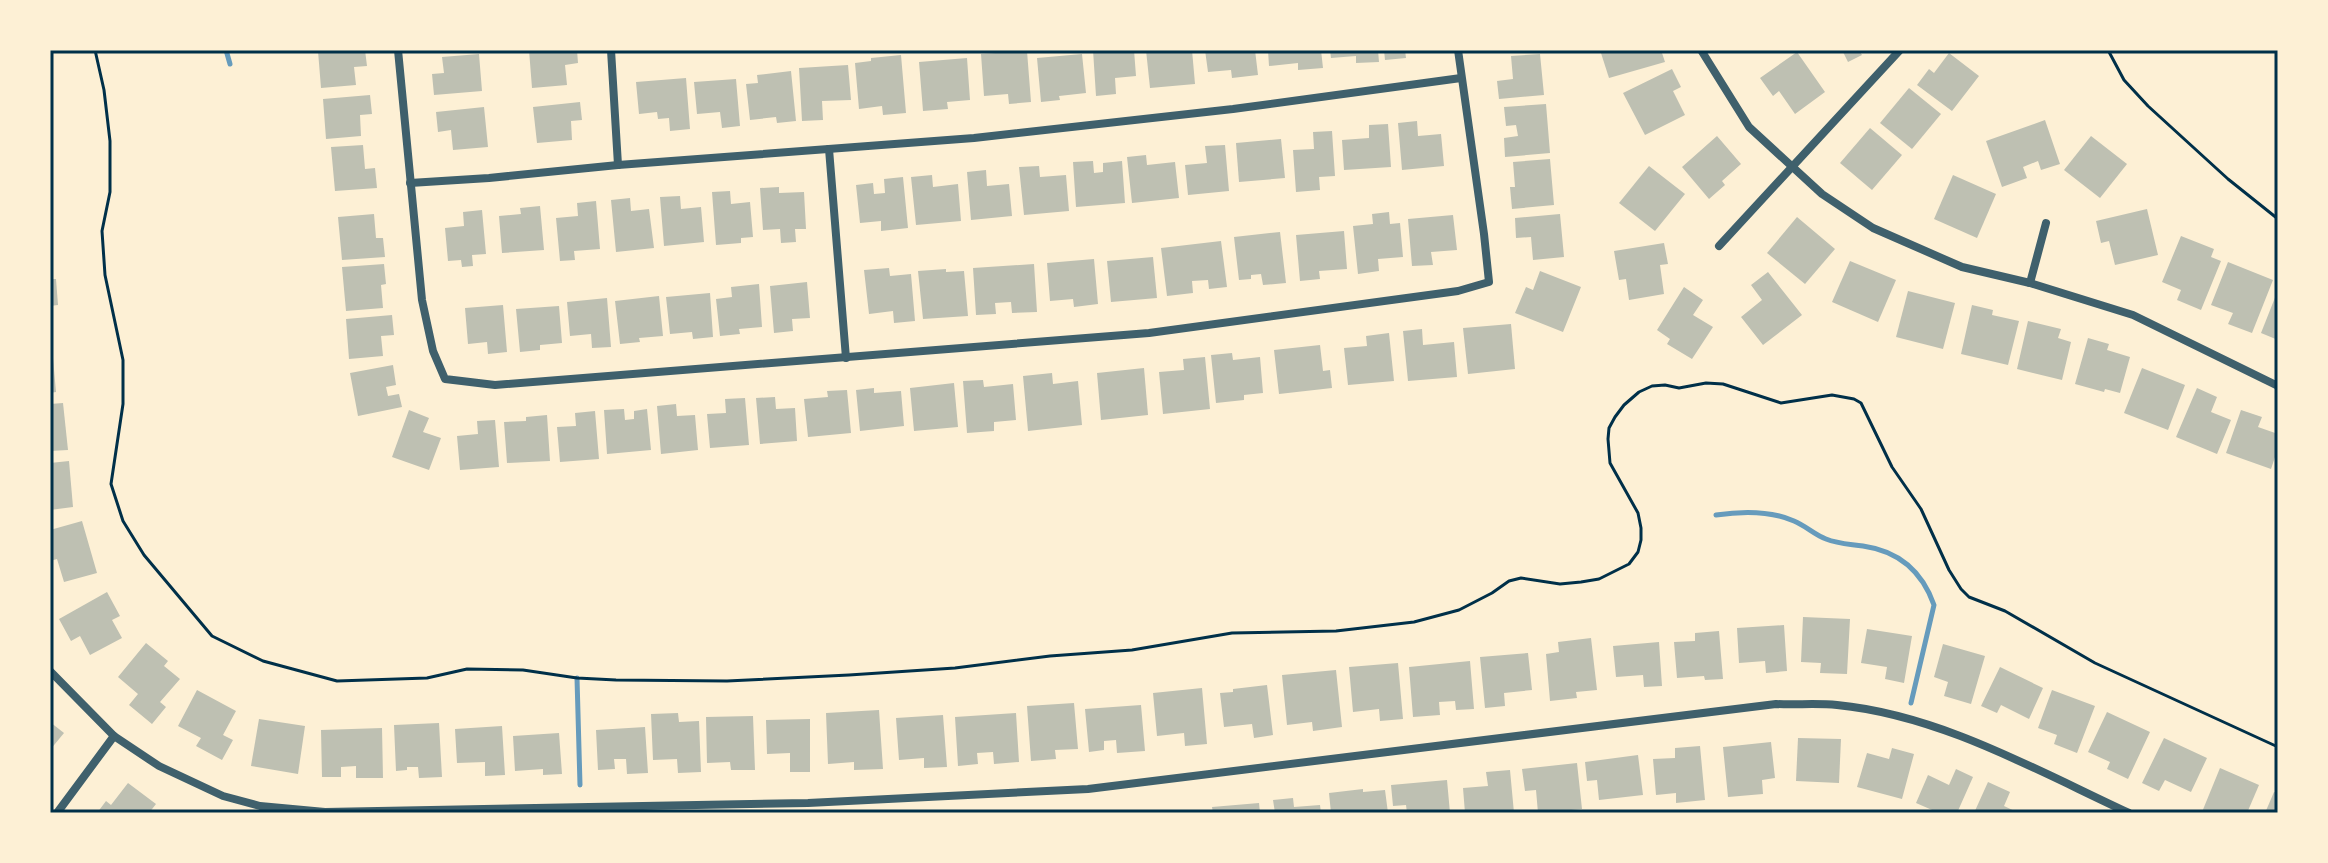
<svg xmlns="http://www.w3.org/2000/svg" width="2328" height="863" font-family="'IBM Plex Sans',sans-serif">
  <style>
    .lines { fill: none; stroke-linecap: round; stroke-linejoin: round }
    .stream { stroke: #669bbc; stroke-width: 5 }
    .building { fill: #bec0b2 }
    .path { stroke: #003049; stroke-width: 3 }
    .minor { stroke: #3f606c; stroke-width: 8 }
    .neatline { fill: none; stroke: #003049; stroke-width: 3 }
  </style>
  <rect width="100%" height="100%" fill="#fdf0d5"/>
  <g class="lines">
    <g class="stream">
      <polyline points="226,50 230,64"/>
      <path d="M1716,515C1742,511 1769,510 1794,521C1806,526 1815,535 1826,539C1838,544 1850,544 1863,546C1898,551 1922,571 1934,605L1911,703"/>
      <polyline points="577,678 580,785"/>
    </g>
  </g>
  <g class="building">
    <polygon points="365,50 367,66 354,67 356,85 321,88 318,51"/>
    <polygon points="529,50 577,50 578,63 565,65 567,85 532,88"/>
    <polygon points="1093,50 1134,50 1136,76 1115,78 1116,94 1096,96"/>
    <polygon points="1146,50 1192,50 1195,84 1150,88"/>
    <polygon points="1205,50 1255,50 1258,75 1232,78 1231,70 1208,72"/>
    <polygon points="1268,50 1321,50 1323,68 1298,70 1298,63 1269,66"/>
    <polygon points="1330,50 1378,50 1379,62 1356,63 1356,56 1331,58"/>
    <polygon points="1384,50 1405,50 1406,58 1385,60"/>
    <polygon points="1600,50 1661,50 1665,62 1609,78"/>
    <polygon points="1842,50 1859,50 1862,55 1848,62"/>
    <polygon points="1027,51 1031,102 1009,104 1008,94 984,96 981,54"/>
    <polygon points="1797,52 1825,92 1795,114 1779,91 1773,96 1760,78"/>
    <polygon points="1949,53 1979,76 1952,111 1917,85 1929,69 1934,73"/>
    <polygon points="479,54 482,91 434,95 432,74 444,73 442,57"/>
    <polygon points="1082,54 1086,93 1059,96 1060,100 1041,102 1037,58"/>
    <polygon points="1540,54 1544,95 1499,99 1497,81 1513,79 1511,56"/>
    <polygon points="901,55 906,113 883,115 882,106 859,109 855,63 871,61 871,58"/>
    <polygon points="967,58 970,100 947,102 948,109 923,111 919,62"/>
    <polygon points="848,65 851,100 822,101 823,120 802,121 799,68"/>
    <polygon points="1672,69 1681,87 1673,91 1685,115 1645,135 1623,93"/>
    <polygon points="791,71 796,121 777,123 776,117 750,120 746,84 758,83 757,75"/>
    <polygon points="686,78 690,129 670,131 669,118 658,119 657,112 639,114 636,82"/>
    <polygon points="736,79 740,126 722,128 720,112 697,114 694,82"/>
    <polygon points="1909,88 1941,114 1912,149 1880,123"/>
    <polygon points="370,95 372,114 360,115 361,136 326,139 323,99"/>
    <polygon points="580,102 582,120 571,121 572,140 537,143 533,107"/>
    <polygon points="1546,104 1550,153 1505,157 1504,138 1518,136 1516,125 1506,126 1504,107"/>
    <polygon points="484,107 488,147 453,150 451,130 438,132 436,112"/>
    <polygon points="2045,120 2060,164 2041,170 2038,161 2023,167 2027,178 2002,187 1986,141"/>
    <polygon points="1417,121 1418,136 1441,134 1444,166 1402,170 1398,123"/>
    <polygon points="1388,124 1391,167 1344,170 1342,140 1369,138 1369,125"/>
    <polygon points="1870,128 1902,155 1872,190 1840,163"/>
    <polygon points="1332,131 1335,176 1319,177 1320,190 1296,192 1293,150 1314,149 1313,132"/>
    <polygon points="1717,136 1741,164 1722,181 1725,185 1709,199 1682,167"/>
    <polygon points="2091,136 2127,164 2100,198 2064,170"/>
    <polygon points="1281,139 1285,178 1239,182 1236,143"/>
    <polygon points="363,145 365,169 375,168 377,188 335,191 331,147"/>
    <polygon points="1225,145 1229,191 1188,195 1185,165 1207,163 1205,146"/>
    <polygon points="1146,155 1147,165 1175,162 1179,198 1132,203 1127,157"/>
    <polygon points="1550,159 1554,205 1512,209 1510,187 1515,187 1513,162"/>
    <polygon points="1093,161 1094,173 1103,172 1103,163 1122,161 1125,203 1076,207 1073,162"/>
    <polygon points="1039,166 1040,177 1066,175 1069,211 1024,215 1019,167"/>
    <polygon points="1649,166 1685,194 1655,231 1619,203"/>
    <polygon points="986,170 987,186 1009,184 1012,216 971,220 967,172"/>
    <polygon points="932,175 933,187 958,184 961,221 916,225 911,177"/>
    <polygon points="1953,175 1996,194 1977,238 1934,219"/>
    <polygon points="903,177 908,228 881,231 881,221 860,223 856,185 873,183 874,194 885,193 884,179"/>
    <polygon points="779,187 779,193 804,192 806,229 795,229 796,242 781,243 780,229 763,230 760,188"/>
    <polygon points="730,191 731,204 750,202 753,237 741,238 741,243 716,245 712,192"/>
    <polygon points="680,196 681,209 701,207 704,242 664,246 660,197"/>
    <polygon points="630,198 631,211 649,209 654,248 616,252 611,200"/>
    <polygon points="596,201 600,249 574,251 575,260 560,261 556,218 578,216 577,203"/>
    <polygon points="540,206 544,250 502,253 499,216 521,214 520,208"/>
    <polygon points="2147,209 2158,255 2115,265 2109,241 2101,243 2096,221"/>
    <polygon points="482,210 486,254 472,255 473,266 462,267 461,260 448,261 445,228 464,226 463,212"/>
    <polygon points="1389,212 1390,224 1400,223 1403,257 1378,259 1379,271 1358,274 1353,226 1373,224 1372,214"/>
    <polygon points="374,214 376,238 383,238 385,257 342,260 338,217"/>
    <polygon points="1560,214 1564,257 1533,260 1531,237 1516,238 1515,218"/>
    <polygon points="1453,215 1457,250 1431,252 1433,265 1412,266 1408,219"/>
    <polygon points="1797,217 1835,249 1805,284 1767,253"/>
    <polygon points="1344,231 1347,269 1319,271 1320,279 1300,281 1296,235"/>
    <polygon points="1280,232 1286,283 1263,285 1261,274 1251,275 1251,279 1239,280 1234,237"/>
    <polygon points="2181,236 2214,249 2211,257 2221,261 2201,310 2177,300 2181,290 2162,282"/>
    <polygon points="1221,241 1227,287 1209,289 1208,280 1192,281 1193,293 1167,296 1161,248"/>
    <polygon points="1664,243 1668,264 1660,265 1664,294 1629,300 1626,279 1619,280 1614,251"/>
    <polygon points="1153,257 1157,298 1111,302 1107,261"/>
    <polygon points="1094,259 1098,304 1074,307 1073,299 1050,301 1047,263"/>
    <polygon points="1850,261 1896,280 1878,322 1832,302"/>
    <polygon points="2228,262 2273,280 2252,333 2228,324 2233,313 2211,305"/>
    <polygon points="384,264 386,284 381,285 383,308 346,311 342,267"/>
    <polygon points="1034,264 1037,312 1012,313 1011,302 995,303 996,314 976,315 973,268"/>
    <polygon points="889,268 890,276 911,274 915,321 894,323 893,311 869,314 864,270"/>
    <polygon points="946,269 946,272 964,271 968,316 923,319 918,271"/>
    <polygon points="1540,271 1581,287 1563,332 1515,313 1526,287 1533,290"/>
    <polygon points="1768,272 1802,315 1763,345 1741,317 1762,300 1751,285"/>
    <polygon points="50,279 56,279 58,305 50,306"/>
    <polygon points="807,282 810,318 792,319 793,331 774,333 770,286"/>
    <polygon points="759,284 762,327 739,329 740,334 720,336 716,299 732,297 731,287"/>
    <polygon points="1684,287 1703,300 1693,315 1713,327 1692,359 1667,344 1670,339 1657,330"/>
    <polygon points="2278,290 2278,340 2261,333"/>
    <polygon points="1908,291 1955,303 1943,349 1896,337"/>
    <polygon points="710,293 713,337 693,339 692,332 670,334 666,297"/>
    <polygon points="659,296 663,336 639,338 640,342 620,344 615,301"/>
    <polygon points="607,298 611,347 592,348 591,334 570,336 567,302"/>
    <polygon points="503,305 507,352 488,354 487,342 468,344 465,308"/>
    <polygon points="1972,305 1993,310 1992,315 2019,321 2008,365 1961,354"/>
    <polygon points="559,306 562,343 540,345 540,350 520,352 516,309"/>
    <polygon points="392,315 394,335 381,336 383,356 349,359 346,319"/>
    <polygon points="2028,321 2061,329 2058,338 2071,342 2062,380 2017,369"/>
    <polygon points="1511,324 1515,369 1468,374 1463,328"/>
    <polygon points="1422,329 1423,345 1454,342 1457,377 1408,381 1403,331"/>
    <polygon points="1389,333 1394,381 1348,385 1344,348 1367,346 1366,336"/>
    <polygon points="2088,338 2109,344 2107,350 2130,357 2120,393 2105,389 2104,392 2075,384"/>
    <polygon points="1320,345 1323,371 1330,370 1332,388 1279,394 1274,350"/>
    <polygon points="50,347 52,347 56,392 50,393"/>
    <polygon points="1232,353 1233,360 1260,357 1263,393 1244,395 1244,400 1216,403 1211,355"/>
    <polygon points="1205,357 1210,409 1163,414 1159,372 1184,370 1183,359"/>
    <polygon points="393,365 396,385 386,387 388,396 399,394 402,407 358,416 350,373"/>
    <polygon points="1144,368 1148,415 1101,420 1097,373"/>
    <polygon points="2142,368 2185,385 2168,430 2124,413"/>
    <polygon points="1052,373 1053,384 1078,381 1082,425 1028,431 1023,376"/>
    <polygon points="983,380 984,387 1013,384 1016,420 994,422 994,431 967,433 963,381"/>
    <polygon points="954,383 958,427 914,431 910,388"/>
    <polygon points="874,388 874,393 901,391 904,426 860,431 856,390"/>
    <polygon points="2197,388 2217,397 2211,412 2231,420 2217,454 2176,437"/>
    <polygon points="847,390 851,433 808,437 804,399 828,397 827,391"/>
    <polygon points="775,397 776,409 795,408 797,441 760,444 756,398"/>
    <polygon points="745,398 749,445 710,448 707,414 726,413 725,399"/>
    <polygon points="63,403 68,450 50,451 50,404"/>
    <polygon points="676,404 677,416 695,415 698,450 661,454 657,406"/>
    <polygon points="624,409 625,420 634,419 634,411 647,409 651,450 607,454 604,410"/>
    <polygon points="409,410 429,418 423,432 441,438 429,470 392,457"/>
    <polygon points="2241,410 2262,417 2258,427 2278,434 2278,448 2271,469 2226,453"/>
    <polygon points="595,411 599,459 560,462 557,427 576,426 575,413"/>
    <polygon points="547,415 550,461 507,463 504,422 526,421 526,417"/>
    <polygon points="495,420 499,467 460,470 457,436 478,434 477,421"/>
    <polygon points="69,461 73,507 50,510 50,463"/>
    <polygon points="82,521 97,573 64,582 57,559 50,561 50,530"/>
    <polygon points="107,592 120,616 112,620 122,638 90,655 80,636 71,641 59,619"/>
    <polygon points="1803,617 1850,619 1847,674 1820,673 1821,663 1801,662"/>
    <polygon points="1784,625 1787,671 1766,673 1765,661 1739,663 1737,628"/>
    <polygon points="1867,629 1912,636 1904,683 1885,679 1887,667 1861,663"/>
    <polygon points="1719,631 1723,679 1705,680 1704,676 1677,678 1674,642 1695,641 1695,633"/>
    <polygon points="1591,638 1597,690 1576,692 1577,698 1550,701 1546,654 1559,652 1558,642"/>
    <polygon points="1659,642 1662,686 1644,687 1643,675 1616,677 1613,646"/>
    <polygon points="146,643 168,661 164,666 180,679 160,702 166,707 152,724 129,705 138,694 118,677"/>
    <polygon points="1943,644 1985,656 1971,704 1944,696 1948,682 1934,677"/>
    <polygon points="1528,653 1532,690 1504,693 1505,706 1485,708 1480,657"/>
    <polygon points="1470,661 1474,709 1456,710 1455,701 1439,702 1440,715 1413,717 1409,667"/>
    <polygon points="1398,663 1403,719 1380,721 1379,709 1353,712 1349,667"/>
    <polygon points="2000,667 2043,688 2029,719 2001,705 1997,713 1981,706"/>
    <polygon points="1336,670 1342,727 1313,731 1312,722 1287,725 1282,675"/>
    <polygon points="1267,685 1273,735 1254,738 1252,724 1224,727 1220,693 1233,692 1233,689"/>
    <polygon points="1202,688 1207,744 1185,746 1184,733 1157,736 1153,693"/>
    <polygon points="197,690 236,711 223,735 233,740 222,760 196,746 201,738 178,726"/>
    <polygon points="2052,690 2095,706 2077,753 2054,744 2057,735 2038,728"/>
    <polygon points="1074,703 1078,749 1055,750 1056,759 1031,761 1027,706"/>
    <polygon points="1141,705 1145,751 1117,753 1116,740 1104,741 1104,750 1089,752 1085,709"/>
    <polygon points="879,710 883,769 854,770 854,762 828,764 826,713"/>
    <polygon points="2107,712 2150,732 2128,779 2107,769 2110,762 2088,752"/>
    <polygon points="678,713 679,722 699,721 701,772 678,773 677,759 653,760 651,714"/>
    <polygon points="1016,713 1019,762 994,764 993,752 977,753 978,764 958,766 955,717"/>
    <polygon points="943,715 947,767 924,768 924,758 899,760 896,718"/>
    <polygon points="753,716 755,770 731,770 730,762 707,763 706,717"/>
    <polygon points="259,719 305,726 298,774 251,766"/>
    <polygon points="810,719 810,772 790,772 790,753 767,754 766,720"/>
    <polygon points="50,722 64,733 50,750"/>
    <polygon points="439,723 442,777 419,778 418,767 407,767 407,770 396,771 394,725"/>
    <polygon points="502,726 505,775 485,776 485,762 457,763 455,729"/>
    <polygon points="645,727 648,773 627,774 626,759 614,759 615,769 598,770 596,730"/>
    <polygon points="382,728 383,778 356,778 356,766 341,767 341,777 322,777 321,730"/>
    <polygon points="559,733 562,774 543,775 543,769 515,771 513,736"/>
    <polygon points="1798,738 1841,739 1839,783 1796,781"/>
    <polygon points="2164,738 2207,758 2191,792 2165,780 2159,791 2142,783"/>
    <polygon points="1771,742 1775,778 1762,780 1763,794 1728,797 1723,747"/>
    <polygon points="1700,746 1705,800 1676,803 1676,793 1656,795 1653,759 1675,758 1675,748"/>
    <polygon points="1892,748 1914,754 1902,799 1857,787 1867,753 1889,759"/>
    <polygon points="1638,755 1643,795 1599,800 1597,780 1587,781 1585,762"/>
    <polygon points="1577,763 1582,809 1538,813 1536,790 1525,791 1522,769"/>
    <polygon points="2220,768 2259,785 2247,813 2202,812"/>
    <polygon points="1956,769 1973,777 1957,813 1939,813 1916,803 1928,775 1949,785"/>
    <polygon points="1510,770 1514,813 1465,813 1463,788 1488,786 1486,772"/>
    <polygon points="1447,780 1450,813 1407,813 1406,805 1393,806 1391,785"/>
    <polygon points="1988,782 2010,792 2004,806 2019,813 1974,813"/>
    <polygon points="128,783 156,804 149,813 97,813 106,801 111,805"/>
    <polygon points="1363,789 1363,792 1385,790 1388,813 1331,813 1329,793"/>
    <polygon points="2274,792 2278,793 2278,813 2265,813"/>
    <polygon points="1293,798 1294,807 1320,805 1321,813 1275,813 1273,800"/>
    <polygon points="1259,803 1260,813 1213,813 1212,807"/>
  </g>
  <g class="lines">
    <g class="path">
      <polyline points="95,50 104,90 110,141 110,192 102,231 105,275 123,360 123,404 111,484 123,521 144,555 212,636 263,661 337,681 427,678 467,669 523,670 577,678 616,680 727,681 849,675 955,668 1050,656 1132,650 1232,633 1336,631 1414,622 1459,610 1492,593 1509,581 1521,578 1560,584 1581,582 1599,579 1629,564 1638,552 1641,540 1641,528 1638,513 1610,463 1608,439 1609,428 1615,417 1624,405 1639,392 1652,386 1665,385 1679,388 1706,383 1723,384 1781,403 1832,395 1854,399 1861,403 1892,467 1921,509 1949,570 1961,589 1969,597 2005,611 2095,663 2278,747"/>
      <polyline points="2108,50 2124,80 2148,106 2228,179 2278,219"/>
    </g>
    <g class="minor">
      <polyline points="398,50 422,300 433,351 445,379 495,385 1149,333 1458,291 1489,282 1484,234 1458,50"/>
      <polyline points="611,50 618,165"/>
      <polyline points="1701,50 1749,127 1822,194 1873,228 1962,267 2030,283 2133,315 2278,386"/>
      <polyline points="829,149 846,358"/>
      <polyline points="410,183 489,178 618,165 974,138 1233,109 1461,78"/>
      <polyline points="1719,246 1900,50"/>
      <polyline points="2030,283 2046,223"/>
      <path d="M50,671L114,736L159,766L223,796L260,806L325,812L808,803L1088,789L1776,704C1796,705 1817,703 1837,705C1940,715 2036,770 2129,813"/>
      <polyline points="57,813 114,736"/>
    </g>
  </g>
  <rect width="2328" height="863" fill="none" stroke="#fdf0d5" stroke-width="104"/>
  <rect x="52" y="52" width="2224" height="759" class="neatline"/>
</svg>
